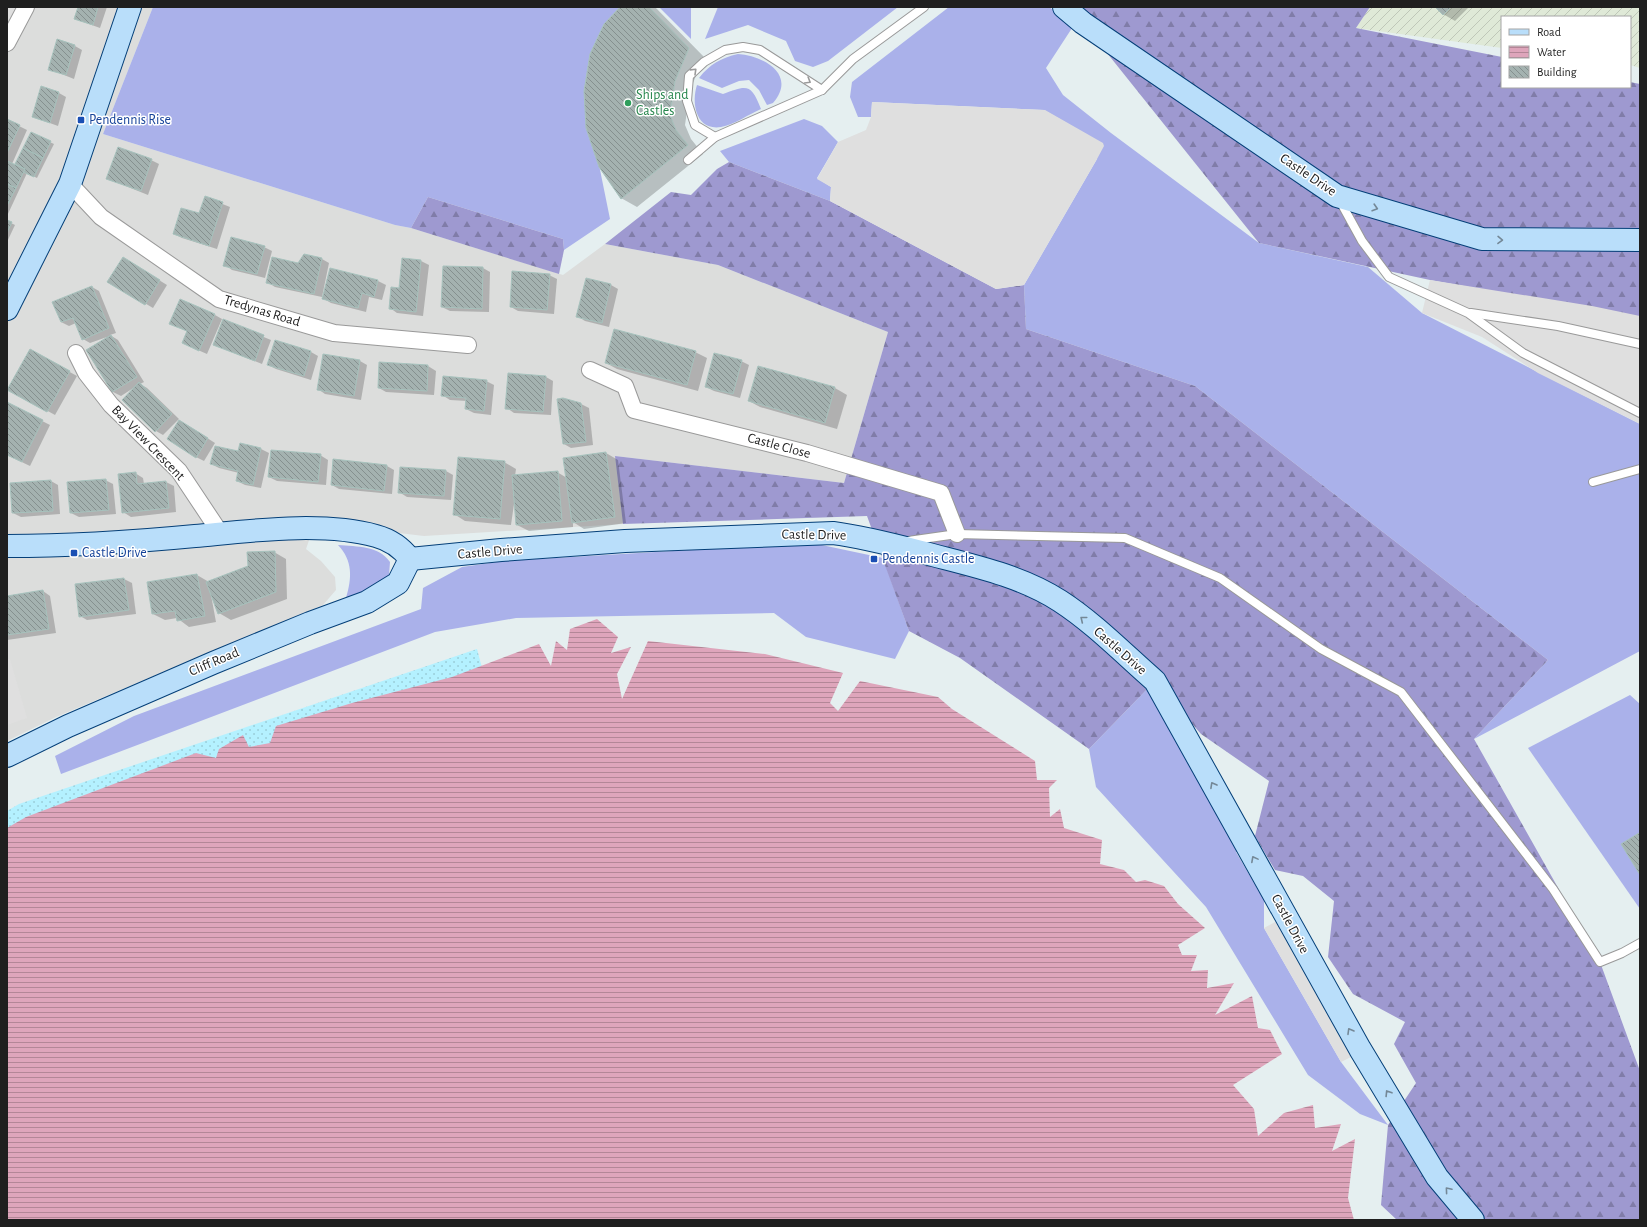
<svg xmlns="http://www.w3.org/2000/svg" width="1647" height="1227" font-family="'Alegreya Sans',sans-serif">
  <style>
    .residential { fill: #dcdddc }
    .industrial { fill: url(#industrial-furrows) }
    .grass { fill: #aab1ea }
    .forest { fill: url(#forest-firs) }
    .sand { fill: url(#sand-dots) }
    .parking { fill: #dfdfdf }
    .water { fill: url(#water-rules) }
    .shadow { fill: #0003 }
    .building { fill: url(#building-back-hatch); stroke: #a7c2bd }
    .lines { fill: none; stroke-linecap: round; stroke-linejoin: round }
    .lane-casing { stroke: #999; stroke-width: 10 }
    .street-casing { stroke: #999; stroke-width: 18 }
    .secondary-casing { stroke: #043f78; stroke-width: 24 }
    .lane { stroke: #fff; stroke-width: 8 }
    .street { stroke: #fff; stroke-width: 16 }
    .secondary { stroke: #b9defa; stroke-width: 22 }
    .oneway { stroke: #9a9a9a }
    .oneway2 { stroke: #748897 }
    .leisure-dot { fill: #2e9e5b; stroke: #fff; stroke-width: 1.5 }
    .transit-dot { fill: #1a4fb4; stroke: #fff; stroke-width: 1.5 }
    .labels { text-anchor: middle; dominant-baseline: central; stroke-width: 3; stroke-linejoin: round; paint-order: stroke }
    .leisure-label { font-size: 14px; fill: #27864d; stroke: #fff; text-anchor: start }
    .transit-label { font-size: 14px; fill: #164399; stroke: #fff; text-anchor: start }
    .street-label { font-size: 14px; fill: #1f1f1f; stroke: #fff }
  </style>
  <defs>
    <pattern id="industrial-furrows" width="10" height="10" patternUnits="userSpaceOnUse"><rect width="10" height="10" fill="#dfe9d7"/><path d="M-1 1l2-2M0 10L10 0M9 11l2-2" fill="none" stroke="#bfc7b8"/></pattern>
    <pattern id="forest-firs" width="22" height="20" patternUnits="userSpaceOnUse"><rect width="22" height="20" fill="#9e99d0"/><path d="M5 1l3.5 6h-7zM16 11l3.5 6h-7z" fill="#807ca8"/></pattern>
    <pattern id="sand-dots" width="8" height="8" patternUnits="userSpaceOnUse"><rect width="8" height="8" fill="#b4f1ff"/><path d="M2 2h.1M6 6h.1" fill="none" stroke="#9aceda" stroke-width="1.8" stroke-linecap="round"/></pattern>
    <pattern id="water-rules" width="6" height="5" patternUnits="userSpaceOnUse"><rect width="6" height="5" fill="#dea5bb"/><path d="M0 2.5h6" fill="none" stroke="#b38697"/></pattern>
    <pattern id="building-back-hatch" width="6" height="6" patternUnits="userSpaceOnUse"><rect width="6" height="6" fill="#a4b2b0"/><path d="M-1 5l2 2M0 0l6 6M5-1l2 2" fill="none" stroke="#85908f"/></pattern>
  </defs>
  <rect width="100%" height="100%" fill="#e5eff0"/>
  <polygon class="residential" points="26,7 153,7 103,134 395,225 411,228 563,275 605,244 718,265 888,332 844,483 615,456 623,524 424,536 315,523 306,549 321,561 335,577 336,590 323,605 56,717 7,741 7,37"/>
  <polygon class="industrial" points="1370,7 1640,7 1640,68 1630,65 1630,17 1502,17 1502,48 1356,28"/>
  <g class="grass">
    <polygon points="153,7 620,7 604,24 590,54 584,91 610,219 564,250 563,239 428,197 411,228 395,225 103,134"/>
    <polygon points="659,7 715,7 691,8 691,39"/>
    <polygon points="718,7 898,7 828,61 813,67 795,61 786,41 748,25 705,39"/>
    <polygon points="949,7 1049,7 1074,25 1046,68 1063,95 1111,133 1259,243 1368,267 1422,313 1640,424 1640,651 1474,739 1548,660 1195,386 1026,329 1024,285 1097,159 1089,136 1044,110 872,102 871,117 858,117 850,97 852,82"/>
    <path d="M738,54C765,56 797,75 773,103L767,105L759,90L749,80L739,81L722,88L699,78C710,64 721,58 738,54Z"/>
    <path d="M697,85L723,94C747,85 751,83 761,109C749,114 734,125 721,127C696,131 691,103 697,85Z"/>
    <polygon points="804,119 822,126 838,142 817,178 831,187 830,201 729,162 720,151"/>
    <polygon points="770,534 883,558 909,631 895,659 806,637 774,613 516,618 435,632 61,774 55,756 134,716 421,609 423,588 462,567 504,561 757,546"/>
    <path d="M338,545C358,547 378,545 390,562L389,575L370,589L346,598C352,578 353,561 338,545Z"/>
    <polygon points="1155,681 1249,850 1236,852 1264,900 1264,928 1341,1062 1388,1125 1360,1114 1308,1075 1206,907 1096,787 1089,749"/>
    <polygon points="1630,695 1640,704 1640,909 1528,748"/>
  </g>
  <g class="forest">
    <polygon points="1067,7 1370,7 1356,28 1502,57 1502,87 1630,87 1630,82 1640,84 1640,318 1430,280 1259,243 1083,23"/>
    <polygon points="729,162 830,201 996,289 1024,285 1026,329 1195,386 1548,660 1474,739 1600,962 1640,1071 1640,1220 1397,1220 1381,1205 1388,1125 1416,1083 1394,1044 1405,1022 1353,994 1328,957 1334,901 1303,876 1275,870 1255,836 1269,781 1201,734 1155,681 1089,749 960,658 909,631 867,516 623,524 615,456 844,483 888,332 718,265 605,244 671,192 691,195 717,169"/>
    <polygon points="428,197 563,239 564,250 559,274 411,228"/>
  </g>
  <polygon class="sand" points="477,649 485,679 7,844 7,811 19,804"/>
  <g class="parking">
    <polygon points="7,7 20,7 7,31"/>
    <polygon points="872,102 1045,110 1103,143 1104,146 1097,159 1024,285 996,289 830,201 831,187 817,179 838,142 866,130 871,117"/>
    <polygon points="1430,280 1592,306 1640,316 1640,424 1538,373 1482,337 1422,313"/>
    <polygon points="7,659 10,659 27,718 7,725"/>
    <polygon points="1277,921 1355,1055 1341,1062 1264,928"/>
  </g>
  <polygon class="water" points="597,619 618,637 611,653 631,647 617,674 622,699 648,641 765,654 843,673 830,703 838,711 860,681 938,697 952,709 1035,761 1037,780 1057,780 1049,788 1050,817 1060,809 1064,828 1102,840 1100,864 1124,870 1136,882 1145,880 1164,886 1178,904 1205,928 1178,945 1182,955 1197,955 1191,971 1208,970 1207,988 1234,983 1215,1015 1252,996 1258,1028 1270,1030 1282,1054 1233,1085 1254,1109 1258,1136 1284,1113 1313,1105 1315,1128 1341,1124 1332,1151 1355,1139 1348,1198 1354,1220 7,1220 7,828 26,817 196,753 216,758 219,749 243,735 249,747 270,743 276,726 352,703 452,677 539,644 551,666 556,641 567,650 570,629"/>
  <g class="shadow">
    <polygon points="79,7 107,7 100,28 75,19"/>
    <polygon points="621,7 655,7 704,57 690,90 685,125 691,139 703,154 637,207 621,198"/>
    <polygon points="1437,7 1469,7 1455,21 1443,14"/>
    <polygon points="75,46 82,50 74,79 49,69"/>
    <polygon points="59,93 66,97 58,126 33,117"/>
    <polygon points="7,120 27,130 12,164 16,166 31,133 54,144 37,178 27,173 7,216"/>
    <polygon points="151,160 159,164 148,195 108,179"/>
    <polygon points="205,197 230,207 217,249 182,238 174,234 200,214"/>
    <polygon points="7,221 15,225 7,242"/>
    <polygon points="264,247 272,251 265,278 232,270 225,265"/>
    <polygon points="304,255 322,259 329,263 322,297 275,287 267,282 298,264"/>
    <polygon points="123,258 167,285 153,308 109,282"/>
    <polygon points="403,259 421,261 429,265 423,316 397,313 390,308 400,289"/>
    <polygon points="483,268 490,272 489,312 450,311 442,307"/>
    <polygon points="331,269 378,281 386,285 382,300 369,297 366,312 331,303 324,299"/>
    <polygon points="549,275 557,279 554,314 518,311 511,307"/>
    <polygon points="586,279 611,285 618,289 609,327 585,321 577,316"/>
    <polygon points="92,287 99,291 116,333 110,335 118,340 144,382 140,384 147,388 179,419 163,435 156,431 135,387 121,396 113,392 88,350 107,337 90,343 83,339 76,323 69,326 61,322"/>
    <polygon points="215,315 222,319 207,354 191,347 188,332 171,323"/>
    <polygon points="223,320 271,340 262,364 214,345"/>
    <polygon points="275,341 311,352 318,356 311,380 276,369 268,365"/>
    <polygon points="30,350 77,376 55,415 8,389"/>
    <polygon points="695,352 707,358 698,391 617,369 606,363"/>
    <polygon points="360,361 367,365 361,400 325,394 318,389"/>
    <polygon points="741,361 749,365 740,398 714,391 706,387"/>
    <polygon points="380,363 428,366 436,371 434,395 386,392 379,388"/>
    <polygon points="758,367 835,388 847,395 837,429 760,407 749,401"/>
    <polygon points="546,377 553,381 551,415 514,413 507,408"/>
    <polygon points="486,381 494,385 491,415 474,413 466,409 467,401 450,400 442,395"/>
    <polygon points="7,403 50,425 30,466 7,455"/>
    <polygon points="581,404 589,408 593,445 571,448 564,444"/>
    <polygon points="187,425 215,443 204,461 196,457"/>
    <polygon points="240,444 261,449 269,453 261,488 245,485 237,481 239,473 219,468 211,464 239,452"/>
    <polygon points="606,453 618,460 626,523 584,529 573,522 573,527 529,531 517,525 515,497 511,525 465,521 454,514 504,462 516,469 515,476 557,472 567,478"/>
    <polygon points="320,455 328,460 326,485 277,481 269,477"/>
    <polygon points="387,466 394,470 392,494 339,489 332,485"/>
    <polygon points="446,471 453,475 451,500 407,497 399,492"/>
    <polygon points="135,473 143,478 144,484 166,482 174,486 176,512 131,517 123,512"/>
    <polygon points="105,480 113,484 116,514 79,517 71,513"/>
    <polygon points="51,481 58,485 60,514 21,517 13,513"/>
    <polygon points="274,552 286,559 287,599 231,620 219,613 211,595 216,622 189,627 177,618 165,620 153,614 148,583 197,575 209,582 249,567"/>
    <polygon points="124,579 132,583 136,614 87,620 80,616"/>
    <polygon points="43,591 50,596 56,633 7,640 7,597"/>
  </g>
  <g class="building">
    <polygon points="78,7 98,7 93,25 74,19"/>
    <polygon points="620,7 649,7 689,48 675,81 670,115 676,130 688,145 621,199 599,167 586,128 584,91 590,54 604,24"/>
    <polygon points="1435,7 1451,7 1443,15"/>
    <polygon points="57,39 75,45 66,75 48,70"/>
    <polygon points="41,86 59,92 50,123 32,117"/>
    <polygon points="7,119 20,125 7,153"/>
    <polygon points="31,132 51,141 43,158 23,148"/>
    <polygon points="118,147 152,159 141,191 106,179"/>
    <polygon points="23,148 43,158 34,177 23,172 25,169 15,164"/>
    <polygon points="7,161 25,169 16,188 7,184"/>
    <polygon points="7,184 16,188 8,204 7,204"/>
    <polygon points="205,196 223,202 209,246 173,234 181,208 199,213"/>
    <polygon points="7,220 12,222 7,233"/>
    <polygon points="231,237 265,246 257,274 223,266"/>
    <polygon points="304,254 322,258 314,294 266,283 272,257 298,263"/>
    <polygon points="123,257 160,280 145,305 107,282"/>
    <polygon points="402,258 421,260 416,312 389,309 391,287 399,288"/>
    <polygon points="443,266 483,267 482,309 441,307"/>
    <polygon points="330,268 378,280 374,297 362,293 358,308 322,299"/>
    <polygon points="512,271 550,274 547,310 510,307"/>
    <polygon points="586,278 611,284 602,323 576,317"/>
    <polygon points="92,286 109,328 82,340 73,318 61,322 52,302"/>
    <polygon points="180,299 215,314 199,351 182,343 187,331 169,324"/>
    <polygon points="223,319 264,335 255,361 213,345"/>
    <polygon points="614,329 696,351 687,385 605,363"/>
    <polygon points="111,335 137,377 112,392 86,350"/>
    <polygon points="275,340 311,351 304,376 267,365"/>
    <polygon points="30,349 70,371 47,412 7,390"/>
    <polygon points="714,353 742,360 733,394 705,387"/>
    <polygon points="323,354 360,360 354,396 317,390"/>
    <polygon points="379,362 428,365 427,391 378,388"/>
    <polygon points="758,366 835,387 825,423 748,401"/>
    <polygon points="508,373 546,376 543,412 505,409"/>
    <polygon points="443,376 487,380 484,411 465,409 466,398 441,396"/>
    <polygon points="139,382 172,414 155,432 122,400"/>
    <polygon points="563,398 581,403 586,442 563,444 557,399"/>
    <polygon points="7,402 43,420 22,462 7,455"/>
    <polygon points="179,420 208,438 196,458 167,439"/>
    <polygon points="240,443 261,448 253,485 236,481 238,471 210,464 215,446 238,451"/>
    <polygon points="271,450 321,454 318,482 268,477"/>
    <polygon points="606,452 615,517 572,523 563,458"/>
    <polygon points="458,457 505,461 500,519 453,515"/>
    <polygon points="333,459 387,465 384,491 331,485"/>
    <polygon points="400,467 446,470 444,496 398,493"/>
    <polygon points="558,471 562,521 516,525 512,475"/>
    <polygon points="136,472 137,484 166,481 169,508 122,513 118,474"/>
    <polygon points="106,479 109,510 70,513 67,482"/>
    <polygon points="51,480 53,511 12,513 10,483"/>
    <polygon points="275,551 276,592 218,614 206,582 248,566 247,552"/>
    <polygon points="197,574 205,616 177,621 175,611 152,614 147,582"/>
    <polygon points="124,578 129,610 79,617 75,584"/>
    <polygon points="43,590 49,629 7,635 7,596"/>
    <polygon points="1639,833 1640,834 1640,875 1621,844"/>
  </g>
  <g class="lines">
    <defs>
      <g id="lane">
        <polyline points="715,137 695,125 687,101 689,76 704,62 725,50 743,47 760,50 822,90"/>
        <polyline points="688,160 715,137 822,90 853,59 924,7"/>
        <polyline points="1340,201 1362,241 1389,277 1468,313 1523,353 1640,413"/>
        <polyline points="1471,313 1558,326 1640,344"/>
        <polyline points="1593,482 1640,469"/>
        <polyline points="908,541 957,534 1125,538 1220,578 1321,649 1401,692 1553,889 1600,962 1622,953 1640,943"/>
      </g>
      <g id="street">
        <polyline points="7,43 26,7"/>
        <polyline points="70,184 101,217 219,299 334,333 468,345"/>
        <polyline points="76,353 86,373 111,405 179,471 221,534"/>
        <polyline points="590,370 625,386 634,410 807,453 941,493 957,534"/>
      </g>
      <g id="secondary">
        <polyline points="1064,7 1083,23 1337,196 1482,239 1640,240"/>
        <polyline points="7,309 70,184 130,7"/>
        <path d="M7,546C70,546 132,542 195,536C250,531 322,521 376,536C391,540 401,547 410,559"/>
        <path d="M410,559L501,550L625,541L833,533C864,537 894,545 925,553C970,565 1020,575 1060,601C1094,623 1124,654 1155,681L1360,1049L1437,1177L1473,1220"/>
        <polyline points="7,756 68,726 213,663 310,623 367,602 398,583 410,559"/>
      </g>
    </defs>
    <use href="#lane" class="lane-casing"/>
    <use href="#street" class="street-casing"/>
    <use href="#secondary" class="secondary-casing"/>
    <use href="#lane" class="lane"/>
    <use href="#street" class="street"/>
    <use href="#secondary" class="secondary"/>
  </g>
  <defs><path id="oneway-chevron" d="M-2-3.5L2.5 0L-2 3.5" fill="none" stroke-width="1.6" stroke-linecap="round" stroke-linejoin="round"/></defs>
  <g class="oneway">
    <use href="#oneway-chevron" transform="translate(694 71) rotate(-44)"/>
    <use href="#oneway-chevron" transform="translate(808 81) rotate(31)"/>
  </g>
  <g class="oneway2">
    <use href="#oneway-chevron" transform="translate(1375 208) rotate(17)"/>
    <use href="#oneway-chevron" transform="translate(1500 240) rotate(1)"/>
    <use href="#oneway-chevron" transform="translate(1083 619) rotate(-141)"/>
    <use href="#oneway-chevron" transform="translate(1213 785) rotate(-119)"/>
    <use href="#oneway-chevron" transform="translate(1254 859) rotate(-118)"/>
    <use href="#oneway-chevron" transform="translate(1350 1031) rotate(-120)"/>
    <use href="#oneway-chevron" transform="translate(1388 1093) rotate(-122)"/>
    <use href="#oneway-chevron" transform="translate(1448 1190) rotate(-130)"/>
  </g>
  <circle class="leisure-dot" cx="628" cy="103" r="4"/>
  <g class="transit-dot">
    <rect x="77" y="116" width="8" height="8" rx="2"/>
    <rect x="70" y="549" width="8" height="8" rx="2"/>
    <rect x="870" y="555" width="8" height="8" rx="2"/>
  </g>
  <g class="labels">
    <g class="leisure-label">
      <text x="636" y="95">Ships and<tspan x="636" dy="16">Castles</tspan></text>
    </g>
    <g class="transit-label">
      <text x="89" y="120">Pendennis Rise</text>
      <text x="82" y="553">Castle Drive</text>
      <text x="882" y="559">Pendennis Castle</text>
    </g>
    <g class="street-label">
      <text transform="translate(1308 175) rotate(34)">Castle Drive</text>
      <text transform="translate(262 311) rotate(17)">Tredynas Road</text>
      <text transform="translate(148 443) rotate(46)">Bay View Crescent</text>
      <text transform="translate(779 446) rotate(15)">Castle Close</text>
      <text transform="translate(814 535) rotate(1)">Castle Drive</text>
      <text transform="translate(490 552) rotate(-5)">Castle Drive</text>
      <text transform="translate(1120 651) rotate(41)">Castle Drive</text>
      <text transform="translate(214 662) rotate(-23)">Cliff Road</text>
      <text transform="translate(1290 924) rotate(62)">Castle Drive</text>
    </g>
  </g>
  <rect width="1647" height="1227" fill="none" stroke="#1f1f1f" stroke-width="16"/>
  <rect x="1501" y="16" width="130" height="72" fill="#ffffff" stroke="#a5a5a5"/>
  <rect x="1509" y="29" width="20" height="6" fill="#b9defa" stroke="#a5a5a5"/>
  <text x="1537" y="36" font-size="12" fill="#1f1f1f">Road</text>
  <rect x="1509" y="46" width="20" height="12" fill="url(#water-rules)" stroke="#a5a5a5"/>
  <text x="1537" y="56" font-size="12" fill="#1f1f1f">Water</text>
  <rect x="1509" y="66" width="20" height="12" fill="url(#building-back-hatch)" stroke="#a5a5a5"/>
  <text x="1537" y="76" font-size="12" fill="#1f1f1f">Building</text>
</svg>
